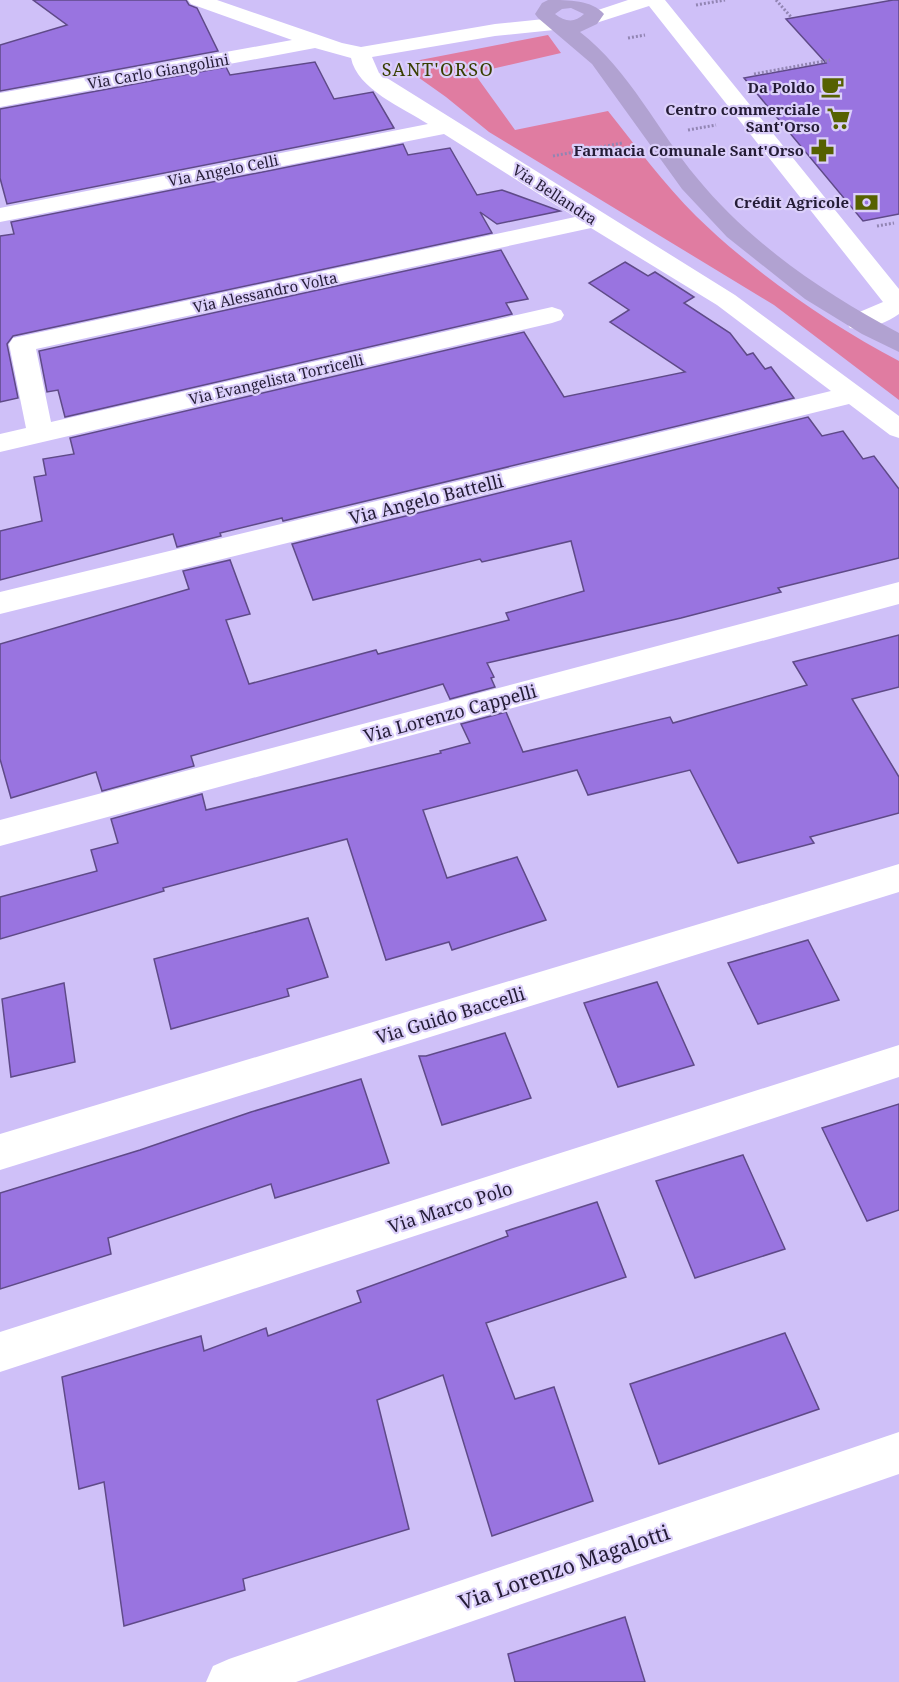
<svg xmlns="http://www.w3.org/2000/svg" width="899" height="1682" font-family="'Noto Serif',serif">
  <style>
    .green { fill: #e07ca1 }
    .building { fill: #9974e0; stroke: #5f4a88; stroke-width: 1.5 }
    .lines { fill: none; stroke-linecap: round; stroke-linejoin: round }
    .path { stroke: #9285b3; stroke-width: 3; stroke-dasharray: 2 2; stroke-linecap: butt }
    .minor { fill: #fff; fill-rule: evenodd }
    .major { fill: #b1a2d1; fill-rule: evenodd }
    .labels { text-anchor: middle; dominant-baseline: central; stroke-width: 4.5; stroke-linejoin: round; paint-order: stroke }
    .far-street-label { font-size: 15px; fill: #241c36; stroke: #dbcffa }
    .far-poi-label { font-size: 15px; font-weight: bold; fill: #241c36; stroke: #dbcffa; text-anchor: end }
    .far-quarter-label { font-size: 18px; letter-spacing: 1.5px; fill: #373e00; stroke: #dbcffa }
    .street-label { font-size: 18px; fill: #241c36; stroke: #dbcffa }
    .near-street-label { font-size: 21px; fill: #241c36; stroke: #dbcffa }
  </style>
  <rect width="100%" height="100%" fill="#cfc0f8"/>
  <path class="green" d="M548,35L561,53L474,73L515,130L608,111C636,146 664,184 696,216C752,271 829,324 899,361V400L774,305L489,132L446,97L415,75L410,67L420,60Z"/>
  <g class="building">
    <polygon points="33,0 186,0 189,5 197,8 218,51 0,91 0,45 67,25"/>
    <polygon points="893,0 899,0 899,214 863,221 744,78 826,63 786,19"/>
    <polygon points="315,62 334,99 373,92 394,128 7,204 0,178 0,109 226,67 230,75"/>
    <polygon points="403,144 408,155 450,148 477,195 502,190 560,211 497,224 480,212 492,233 13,336 7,344 18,398 0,402 0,236 14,234 11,222"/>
    <polygon points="501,250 528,299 506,303 512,314 65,417 58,390 47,392 39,351"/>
    <polygon points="625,262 648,276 655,272 694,297 684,303 730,333 747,355 753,353 765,369 771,367 794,398 283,521 282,518 220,533 221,536 177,547 173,534 0,580 0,531 42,521 34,477 46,475 43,459 74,454 70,438 524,332 564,397 685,372 610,322 629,310 589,283"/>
    <polygon points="808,417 822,436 843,431 863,459 874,456 899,489 899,558 778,588 781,592 681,618 487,663 494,677 491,678 495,687 450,699 443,684 191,756 194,766 102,791 96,772 11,798 0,759 0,644 189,589 183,571 230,560 250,614 226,620 249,684 376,650 378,654 509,620 506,613 584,591 571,541 482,562 480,559 313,600 292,544"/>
    <polygon points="899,635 899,687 852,699 899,777 899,813 810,837 814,843 738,863 690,770 588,795 577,770 423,810 447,878 517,857 546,920 452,950 449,942 386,960 347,839 163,888 164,891 0,939 0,897 97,871 91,850 118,843 111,819 202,794 206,810 441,753 440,751 470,743 461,724 506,712 523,752 670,717 673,723 807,685 793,662"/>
    <polygon points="308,918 328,977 287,989 289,996 171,1029 154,959"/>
    <polygon points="808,940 839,1000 758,1024 728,963"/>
    <polygon points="657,982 694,1065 618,1087 584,1003"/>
    <polygon points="64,983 75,1062 11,1077 2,999"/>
    <polygon points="505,1033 531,1098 442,1125 419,1056 426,1056"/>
    <polygon points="361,1079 389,1163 275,1198 271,1184 108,1238 111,1254 0,1289 0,1193 140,1150 251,1112"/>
    <polygon points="899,1104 899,1210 867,1221 822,1128"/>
    <polygon points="743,1155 785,1249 695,1278 656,1181"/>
    <polygon points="597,1202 626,1277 486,1323 515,1399 554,1387 593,1501 492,1536 443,1375 377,1400 409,1529 243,1579 245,1590 124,1626 104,1482 79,1489 62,1377 201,1336 204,1351 266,1328 268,1336 361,1302 357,1291 508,1236 506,1231"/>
    <polygon points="785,1333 819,1409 659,1464 630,1384"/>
    <polygon points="625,1617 645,1682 515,1682 508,1654"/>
  </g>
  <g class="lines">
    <g class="path">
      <polyline points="776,0 792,18"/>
      <polyline points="696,5 725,0"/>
      <polyline points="628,38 645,35"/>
      <polyline points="754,74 830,60"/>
      <polyline points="688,130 716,125"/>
      <polyline points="553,156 622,143"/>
      <polyline points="877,226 894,223"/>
    </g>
    <g class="minor">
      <path d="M188,0H217L342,43L361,47L495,24L554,18L561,20L564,24L561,28L554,30L495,36L372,57L379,73L735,295L899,416V438L890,435L849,404L0,614V592L831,391L717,305L591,228L36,349L51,422L552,307L561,310L564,315L561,320L552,323L0,452V434L26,428L9,344L13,338L575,217L444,134L0,222V208L428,124C403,108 357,89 351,58L315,48L0,107V93L292,40L191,4Z"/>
      <path d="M628,0H665L899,289V314C887,323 865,331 850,328L846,322L850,316L883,302L649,6L593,24L586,22L583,18L586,14Z"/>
      <polygon points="899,582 899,604 0,846 0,820"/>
      <polygon points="899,864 899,892 0,1170 0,1134"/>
      <polygon points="899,1045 899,1077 0,1372 0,1332"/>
      <polygon points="899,1432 899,1474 296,1682 206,1682 213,1666 229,1659"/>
    </g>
    <path class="major" d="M548,0C569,0 592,0 604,14L597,24L580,32C630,71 657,130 697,178C751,244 824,293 899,333V352L862,334L805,299L727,237L682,189L592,64L538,18L535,14L542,3ZM571,8L584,14C575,23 565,22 555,14L562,9Z"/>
  </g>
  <defs>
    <symbol id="cafe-bare" viewBox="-9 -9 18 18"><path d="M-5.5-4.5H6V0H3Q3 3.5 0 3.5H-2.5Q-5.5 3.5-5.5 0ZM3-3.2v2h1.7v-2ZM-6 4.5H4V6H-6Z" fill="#566100" stroke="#dbcffa" stroke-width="2.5" paint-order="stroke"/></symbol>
    <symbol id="supermarket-bare" viewBox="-9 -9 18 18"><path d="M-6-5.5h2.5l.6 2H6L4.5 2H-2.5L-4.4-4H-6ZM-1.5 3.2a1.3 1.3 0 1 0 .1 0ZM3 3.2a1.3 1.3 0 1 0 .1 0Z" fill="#566100" stroke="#dbcffa" stroke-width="2.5" paint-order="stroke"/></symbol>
    <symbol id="pharmacy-bare" viewBox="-9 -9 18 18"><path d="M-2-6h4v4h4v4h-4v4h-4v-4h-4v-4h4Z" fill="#566100" stroke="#dbcffa" stroke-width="2.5" paint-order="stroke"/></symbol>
    <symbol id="bank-bare" viewBox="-9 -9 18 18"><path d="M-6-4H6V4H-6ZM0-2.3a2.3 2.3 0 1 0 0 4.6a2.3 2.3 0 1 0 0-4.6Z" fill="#566100" stroke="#dbcffa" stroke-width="2.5" paint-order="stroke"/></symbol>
  </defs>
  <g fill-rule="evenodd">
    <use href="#cafe-bare" x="816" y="70" width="33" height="33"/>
    <use href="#supermarket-bare" x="822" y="102" width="33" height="33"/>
    <use href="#pharmacy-bare" x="806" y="134" width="33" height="33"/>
    <use href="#bank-bare" x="850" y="186" width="33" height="33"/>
  </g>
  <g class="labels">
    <g class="far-street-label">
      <text transform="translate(158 71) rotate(-10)">Via Carlo Giangolini</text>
      <text transform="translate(223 170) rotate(-11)">Via Angelo Celli</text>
      <text transform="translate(555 194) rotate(33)">Via Bellandra</text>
      <text transform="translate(265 292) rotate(-12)">Via Alessandro Volta</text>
      <text transform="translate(276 379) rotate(-13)">Via Evangelista Torricelli</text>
    </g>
    <g class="far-poi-label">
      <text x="815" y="87">Da Poldo</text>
      <text x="820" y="109">Centro commerciale<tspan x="820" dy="17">Sant'Orso</tspan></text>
      <text x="804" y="150">Farmacia Comunale Sant'Orso</text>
      <text x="849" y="202">Crédit Agricole</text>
    </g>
    <g class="far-quarter-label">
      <text x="438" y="69">SANT'ORSO</text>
    </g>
    <g class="street-label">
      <text transform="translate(426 499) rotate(-14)">Via Angelo Battelli</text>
      <text transform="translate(450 713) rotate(-15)">Via Lorenzo Cappelli</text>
      <text transform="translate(450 1015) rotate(-17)">Via Guido Baccelli</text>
      <text transform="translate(450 1207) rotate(-18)">Via Marco Polo</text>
    </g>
    <g class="near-street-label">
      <text transform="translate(564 1567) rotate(-19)">Via Lorenzo Magalotti</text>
    </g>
  </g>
</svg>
